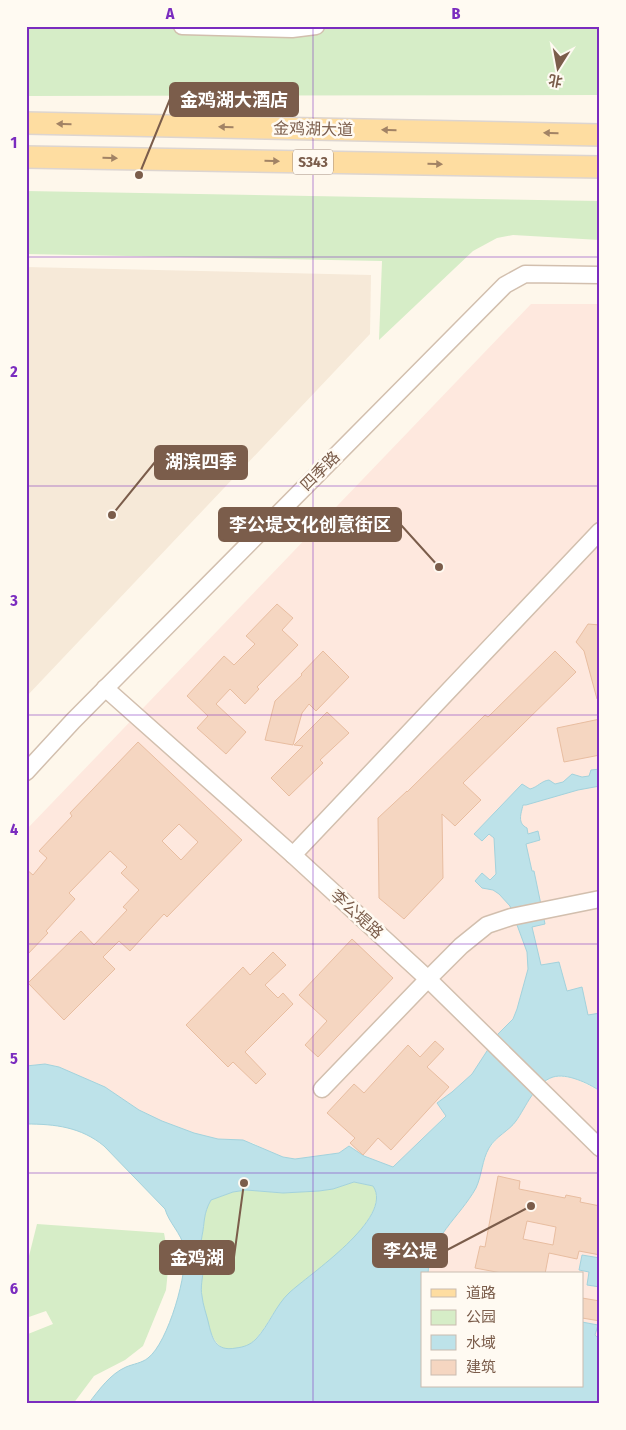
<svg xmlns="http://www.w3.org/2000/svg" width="626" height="1430" font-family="'Fira Sans Condensed','Noto Sans SC',sans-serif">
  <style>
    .residential { fill: #f6e9d8 }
    .commercial { fill: #fee8de }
    .green { fill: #d6edc7 }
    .water { fill: #bde2e9; stroke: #a3d2dc; fill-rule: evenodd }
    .building { fill: #f5d6c1; stroke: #e8bda0; fill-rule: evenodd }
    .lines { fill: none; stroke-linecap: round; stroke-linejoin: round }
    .minor-casing { stroke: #d2bfae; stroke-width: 19 }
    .major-casing { stroke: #ddd5d0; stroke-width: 24 }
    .minor { stroke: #fff; stroke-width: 16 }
    .major { stroke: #fedda1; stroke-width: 21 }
    .oneway { fill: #a28365 }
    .grid { fill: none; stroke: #7b2cbf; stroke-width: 1; stroke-opacity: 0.55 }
    .labels { text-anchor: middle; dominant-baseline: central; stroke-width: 5; stroke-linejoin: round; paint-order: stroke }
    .shield { fill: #fffaf2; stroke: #a38c7d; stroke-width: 1 }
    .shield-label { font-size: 15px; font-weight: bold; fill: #7b5d4b }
    .street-label { font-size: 16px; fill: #7b5d4b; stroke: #fffaf2 }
    .leader { fill: none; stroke: #7b5d4b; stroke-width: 2 }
    .callout-dot { fill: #7b5d4b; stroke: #fffaf2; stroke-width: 2 }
    .callout { fill: #7b5d4b; stroke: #7b5d4b; stroke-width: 2 }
    .callout-label { font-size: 18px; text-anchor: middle; font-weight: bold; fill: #fff }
    .neatline { fill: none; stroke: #7b2cbf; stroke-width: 2 }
    .grid-label { font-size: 16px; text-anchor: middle; font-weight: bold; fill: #7b2cbf }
  </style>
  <rect width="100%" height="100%" fill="#fef7eb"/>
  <polygon class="residential" points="26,267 371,275 370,334 26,697"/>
  <g class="commercial">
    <polygon points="531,304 600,304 600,1013 588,1016 567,991 529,969 517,1009 513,1019 472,1074 452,1092 437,1103 446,1115 393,1168 364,1156 350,1146 339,1153 295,1159 283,1157 268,1152 253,1143 232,1139 218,1139 194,1133 162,1121 139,1110 105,1087 59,1067 45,1064 26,1066 26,830"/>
    <polygon points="552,1077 565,1077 576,1079 600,1091 600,1258 582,1255 579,1270 589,1272 587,1285 600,1287 600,1340 595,1335 597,1325 582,1322 582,1274 428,1274 431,1256 438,1240 475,1189 488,1150 533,1094"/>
  </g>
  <g class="green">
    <polygon points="26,26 600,26 600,95 26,96"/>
    <polygon points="26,191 600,201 600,240 513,235 497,238 473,251 379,340 382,261 26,254"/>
    <path d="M354,1182L373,1186C393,1215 319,1269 300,1284C295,1289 289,1295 284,1300C271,1313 264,1334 249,1345C244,1348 233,1350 227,1349C210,1347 204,1311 202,1297C199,1282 198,1263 199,1248C200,1244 201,1240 202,1237C205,1222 203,1214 211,1200L233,1192L246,1190L283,1193L319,1191L333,1189Z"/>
    <polygon points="37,1224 164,1233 169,1260 166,1290 143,1346 125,1360 94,1376 73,1404 26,1404 26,1366 29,1361 28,1334 53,1324 46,1311 26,1318 26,1268"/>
  </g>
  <g class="water">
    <path d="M600,769V786L578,790L526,805H523C521,814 517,823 527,828L528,834L538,831L540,840L526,844L532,871H534L545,924L532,927L541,965L559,962L567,991L582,987L588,1015L600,1013V1091C588,1083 567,1073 553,1077C535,1083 526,1107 516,1121C509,1131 496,1136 489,1148C482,1160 482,1175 476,1188C460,1217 429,1238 428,1274H422V1386H582V1322L598,1325L595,1335L600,1340V1404H88C99,1390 110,1374 126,1367C133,1364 142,1363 148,1358C168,1343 189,1271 184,1247C181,1233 169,1223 165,1209L104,1146C81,1127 55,1124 26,1124V1066L45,1064L59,1067L105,1087L139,1110L162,1121L194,1133L218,1139L243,1140L283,1157L295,1159L339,1153L349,1146L364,1156L393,1167L446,1116L437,1103L452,1092L472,1074L498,1034L513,1019L517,1009L528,969L527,952L510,906L499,894L493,890L482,888L475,881L482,873L490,880L496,874L494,838L489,834L482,841L474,834L522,784L530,789C538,787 541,781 549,780L555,784L563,782L572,774L582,777L589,776L591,770ZM354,1182L373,1186C395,1218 308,1275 289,1293C276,1305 269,1325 256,1339C250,1345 244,1347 236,1348C215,1352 212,1338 208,1321C206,1313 203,1305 202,1296C200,1287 203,1278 203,1269C204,1262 200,1255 199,1247C199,1244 202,1240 202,1236C205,1222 203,1214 211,1200L233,1192L246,1190L283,1193L319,1191L333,1189Z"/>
    <polygon points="582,1255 600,1258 600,1287 587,1285 589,1272 579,1270"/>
  </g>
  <g class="building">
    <polygon points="277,604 293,618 282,630 298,645 257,687 259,689 245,704 230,689 216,704 246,732 226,754 197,728 208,716 187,696 224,656 234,665 255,644 246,636"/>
    <polygon points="588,624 600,625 600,698 597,699 584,651 576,642"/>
    <polygon points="323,651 349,677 316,711 309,704 302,713 293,745 265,740 275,701 302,675 301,674"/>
    <polygon points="555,651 576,672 463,783 481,800 455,826 442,814 443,878 404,919 379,898 378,818 407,791 407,792 485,715 488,717"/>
    <polygon points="327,712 349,733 320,760 323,763 289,796 271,778 303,746 294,745"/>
    <polygon points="600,719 600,755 564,762 557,728"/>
    <path d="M138,742L242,840L167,917L164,914L130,951L119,941L103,957L115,969L64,1020L28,983L81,931L94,945L127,910L123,907L139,890L121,873L127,867L110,851L69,893L75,899L46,931L48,933L26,956V869L33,875L47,858L39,851L72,816L70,813ZM179,824L198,842L181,860L162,841Z"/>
    <polygon points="352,939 393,978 318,1057 305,1045 327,1021 299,995"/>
    <polygon points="273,952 286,965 265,985 278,998 283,993 293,1004 245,1052 266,1074 256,1084 233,1062 228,1067 186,1025 243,967 250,975"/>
    <polygon points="435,1041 444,1049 427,1067 449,1087 391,1150 378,1138 363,1155 350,1143 355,1138 327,1113 354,1084 364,1093 408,1045 420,1057"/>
    <path d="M498,1176L520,1181L519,1189L565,1198L566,1195L581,1198L580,1202L600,1206V1255L579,1251L577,1259L549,1253L545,1274H507L475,1268L480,1246L485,1247ZM527,1221L556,1227L553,1245L523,1239Z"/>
    <polygon points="582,1298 600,1301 600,1321 582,1318"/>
  </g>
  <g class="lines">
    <defs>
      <g id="minor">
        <polyline points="182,26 292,29 316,26"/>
        <polyline points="105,688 293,855 428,979 600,1148"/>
        <polyline points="26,772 73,721 505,285 525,274 600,275"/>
        <polyline points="293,855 600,531"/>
        <polyline points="322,1089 428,979 461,946 487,925 511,917 600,899"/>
      </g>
      <g id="major">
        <polyline points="26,123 600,135"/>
        <polyline points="26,157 600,167"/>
      </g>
    </defs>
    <use href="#minor" class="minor-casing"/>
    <use href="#major" class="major-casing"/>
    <use href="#minor" class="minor"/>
    <use href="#major" class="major"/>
  </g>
  <defs><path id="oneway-solid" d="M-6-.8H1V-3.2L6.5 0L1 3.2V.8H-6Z" transform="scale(1.25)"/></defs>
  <g class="oneway">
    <use href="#oneway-solid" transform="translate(64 124) rotate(-179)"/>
    <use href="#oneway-solid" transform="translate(226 127) rotate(-179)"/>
    <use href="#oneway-solid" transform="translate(389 130) rotate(-179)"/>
    <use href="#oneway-solid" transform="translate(551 133) rotate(-179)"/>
    <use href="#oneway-solid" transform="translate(110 158) rotate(1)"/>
    <use href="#oneway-solid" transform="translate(272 161) rotate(1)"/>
    <use href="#oneway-solid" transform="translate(435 164) rotate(1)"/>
  </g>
  <path class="grid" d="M313,26V1404M26,257H600M26,486H600M26,715H600M26,944H600M26,1173H600"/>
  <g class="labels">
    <rect class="shield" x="293" y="149.5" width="40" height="25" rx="4"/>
    <g class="shield-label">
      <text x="313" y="162">S343</text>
    </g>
    <g class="street-label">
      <text transform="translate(313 129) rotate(1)">金鸡湖大道</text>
      <text transform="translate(320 471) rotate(-45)">四季路</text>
      <text transform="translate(357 914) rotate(42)">李公堤路</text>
    </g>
  </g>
  <path class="leader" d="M139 175L170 99M112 515L155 462M439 567L401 525M531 1206L447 1250M244 1183L234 1257"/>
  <g class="callout-dot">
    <circle cx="139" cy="175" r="5"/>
    <circle cx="112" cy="515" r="5"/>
    <circle cx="439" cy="567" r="5"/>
    <circle cx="531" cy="1206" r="5"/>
    <circle cx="244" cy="1183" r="5"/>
  </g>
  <g class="callout">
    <rect x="170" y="83" width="128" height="33" rx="5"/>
    <rect x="155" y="446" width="92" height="33" rx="5"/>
    <rect x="219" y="508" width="182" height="33" rx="5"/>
    <rect x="373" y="1234" width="74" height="33" rx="5"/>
    <rect x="160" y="1241" width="74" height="33" rx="5"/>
  </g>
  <g class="callout-label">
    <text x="234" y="106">金鸡湖大酒店</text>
    <text x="201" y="468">湖滨四季</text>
    <text x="310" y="531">李公堤文化创意街区</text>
    <text x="410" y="1257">李公堤</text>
    <text x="197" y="1264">金鸡湖</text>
  </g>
  <rect width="626" height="1430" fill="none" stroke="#fffaf2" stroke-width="55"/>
  <rect x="421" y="1272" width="162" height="115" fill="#fffaf2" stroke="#cabbaf"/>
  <rect x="431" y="1289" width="25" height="8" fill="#fedda1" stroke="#cabbaf"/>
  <text x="466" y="1298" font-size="15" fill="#7b5d4b">道路</text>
  <rect x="431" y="1310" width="25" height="15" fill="#d6edc7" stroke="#cabbaf"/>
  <text x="466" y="1322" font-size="15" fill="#7b5d4b">公园</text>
  <rect x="431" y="1335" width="25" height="15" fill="#bde2e9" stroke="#cabbaf"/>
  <text x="466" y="1348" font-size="15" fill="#7b5d4b">水域</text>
  <rect x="431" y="1360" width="25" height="15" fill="#f5d6c1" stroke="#cabbaf"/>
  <text x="466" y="1372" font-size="15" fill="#7b5d4b">建筑</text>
  <g transform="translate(558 68) rotate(191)" stroke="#fffaf2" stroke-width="4" paint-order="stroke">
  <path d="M0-4L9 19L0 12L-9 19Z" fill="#7b5d4b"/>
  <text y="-8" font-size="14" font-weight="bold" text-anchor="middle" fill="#7b5d4b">北</text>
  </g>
  <rect x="28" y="28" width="570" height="1374" class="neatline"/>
  <g class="grid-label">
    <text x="170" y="19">A</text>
    <text x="456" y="19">B</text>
    <text x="14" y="148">1</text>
    <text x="14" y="377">2</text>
    <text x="14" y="606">3</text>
    <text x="14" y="835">4</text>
    <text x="14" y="1064">5</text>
    <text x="14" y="1294">6</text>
  </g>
</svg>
